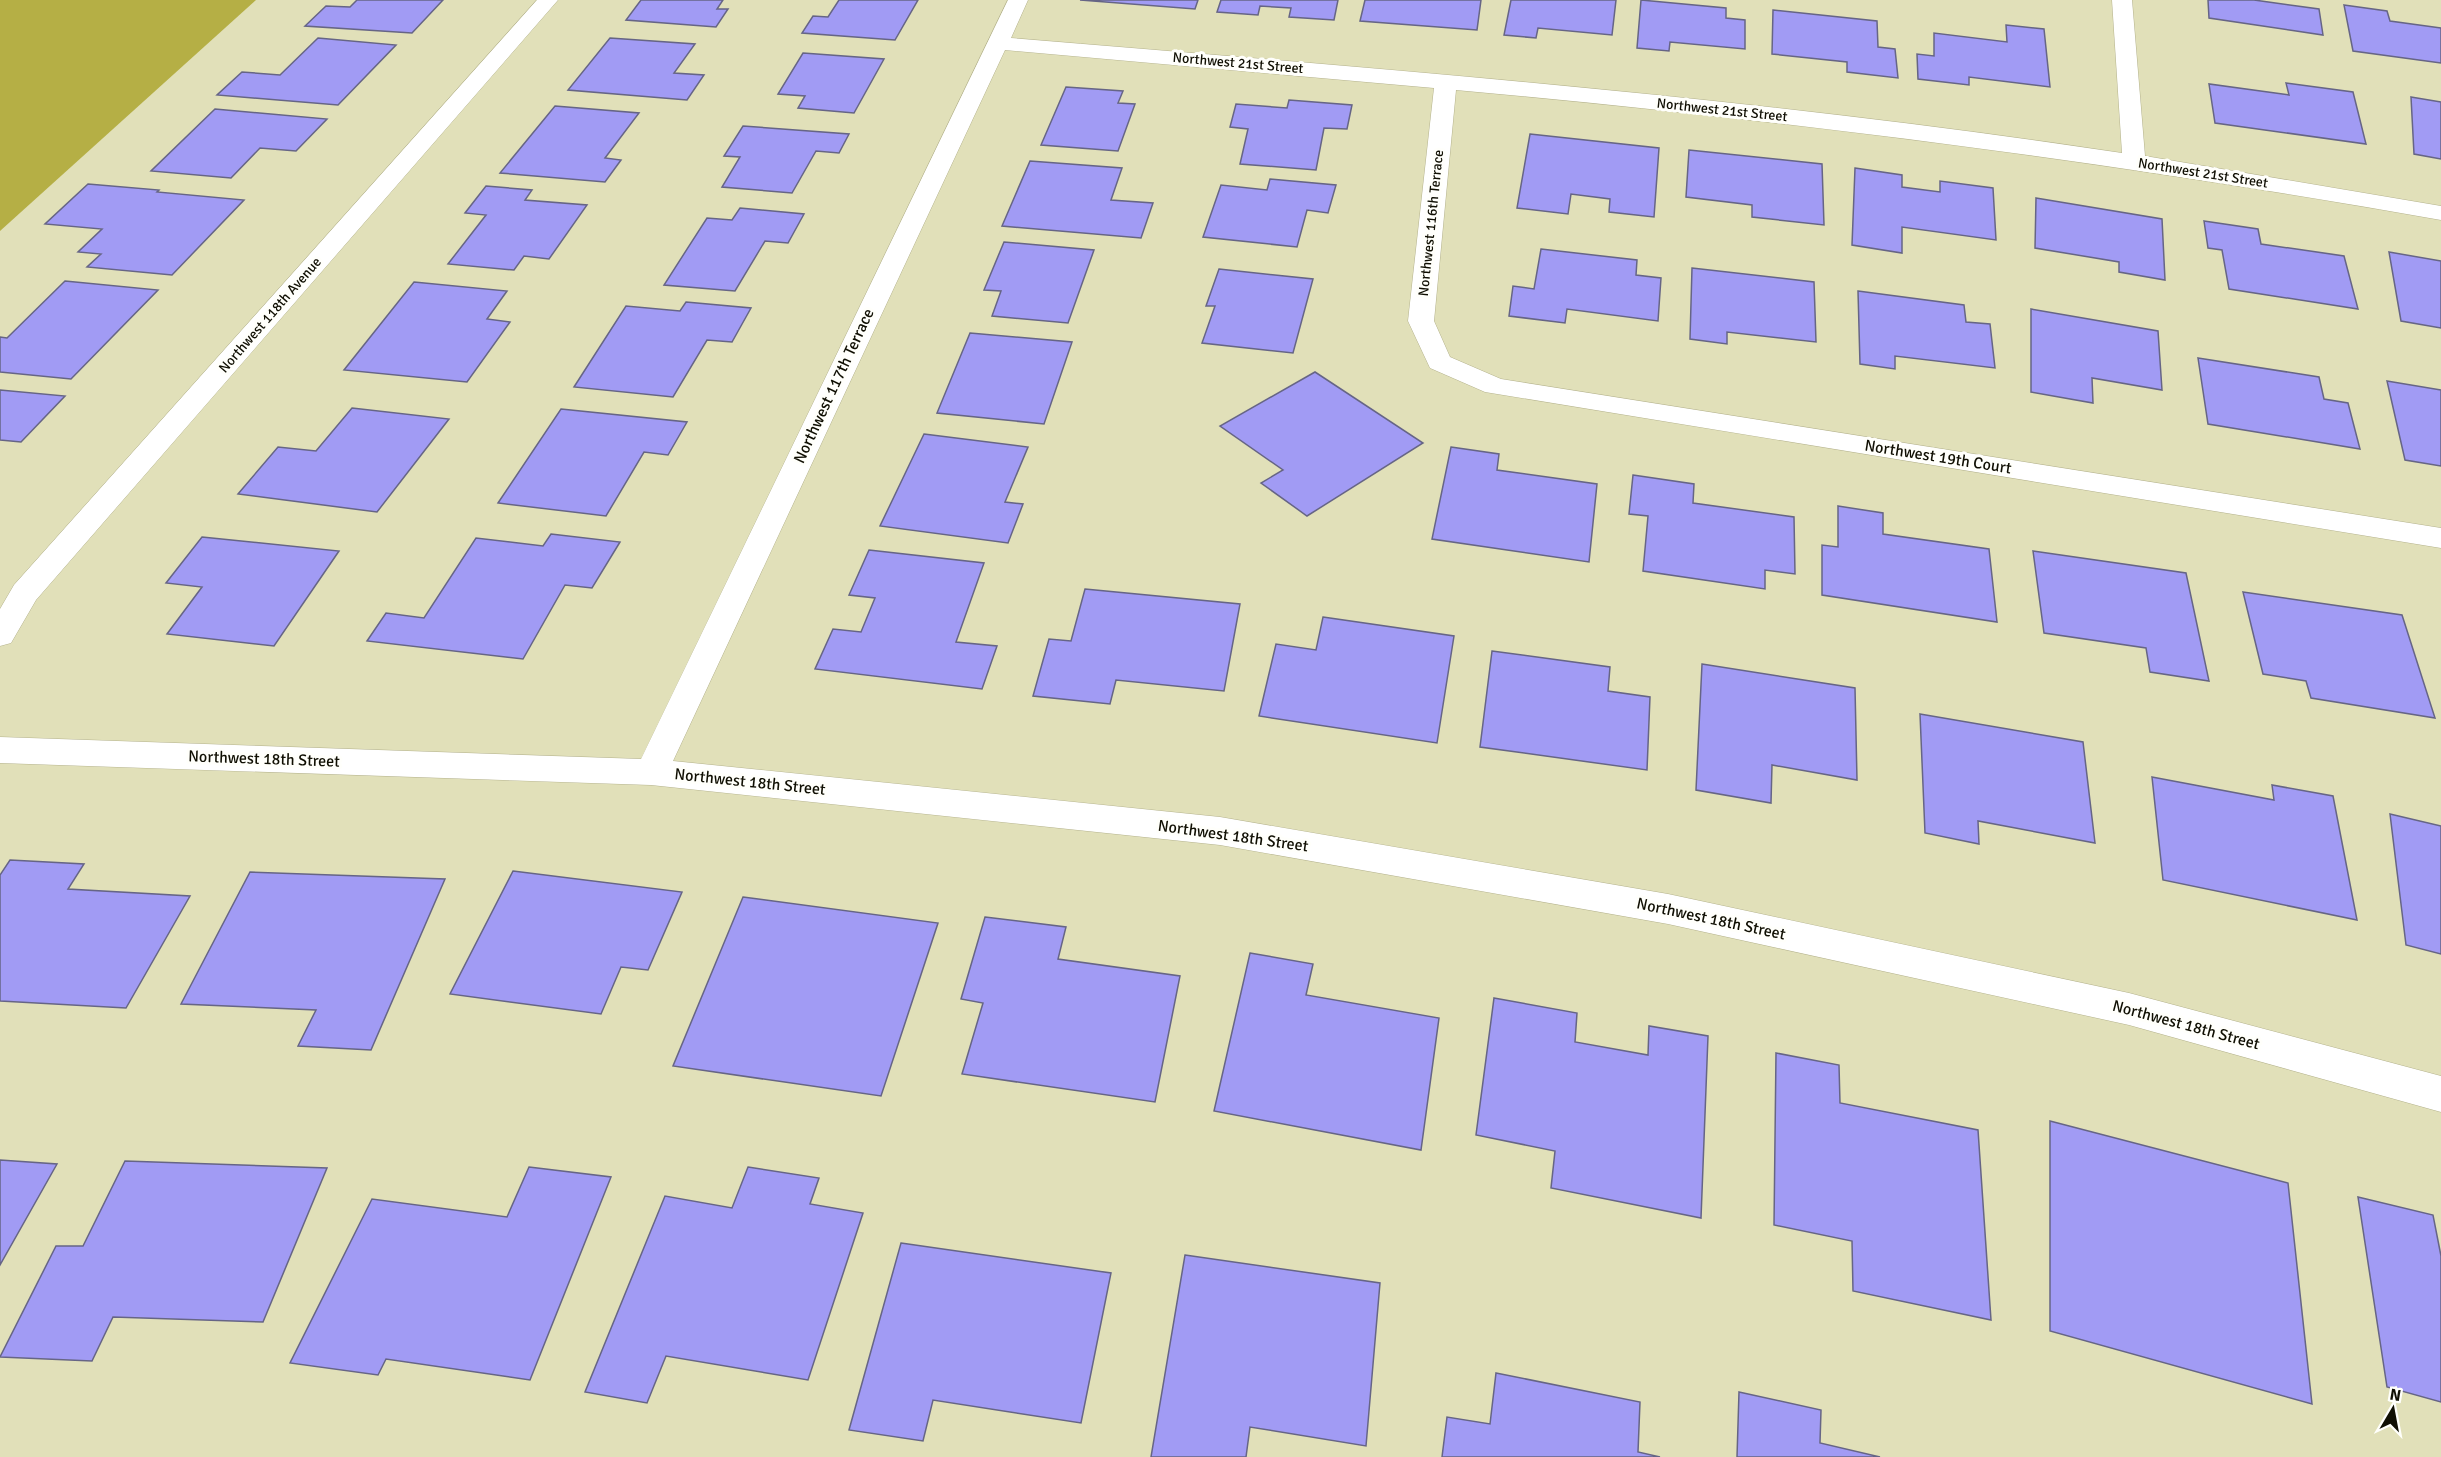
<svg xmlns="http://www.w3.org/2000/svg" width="2441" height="1457" font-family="Signika,sans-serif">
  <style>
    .water { fill: #b5af45 }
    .building { fill: #a19bf4; stroke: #666585; stroke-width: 1.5 }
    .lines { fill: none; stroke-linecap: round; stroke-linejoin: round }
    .street-casing { stroke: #b4b28d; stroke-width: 1 }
    .street { fill: #fff; fill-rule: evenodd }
    .labels { text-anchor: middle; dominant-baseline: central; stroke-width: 6; stroke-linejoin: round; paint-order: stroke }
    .far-street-label { font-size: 14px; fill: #100f03; stroke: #fffffb }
    .street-label { font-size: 16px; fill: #100f03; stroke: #fffffb }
  </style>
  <rect width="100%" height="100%" fill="#e1e0b9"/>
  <polygon class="water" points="0,0 256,0 0,231"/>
  <g class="building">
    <polygon points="357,0 443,0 412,33 305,26 326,6 350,7"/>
    <polygon points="641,0 723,0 717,9 728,9 716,27 626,20"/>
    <polygon points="839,0 918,0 895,40 802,33 813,16 828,17"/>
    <polygon points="1080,0 1198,0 1195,9"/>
    <polygon points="1221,0 1338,0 1334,20 1289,17 1291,8 1260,6 1258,15 1217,12"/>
    <polygon points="1365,0 1481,0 1477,30 1360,21"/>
    <polygon points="1511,0 1616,0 1612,35 1538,28 1536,38 1504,35"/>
    <polygon points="1641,0 1726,8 1726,18 1745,20 1745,49 1670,42 1669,51 1637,48"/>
    <polygon points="2208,0 2254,0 2319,9 2323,35 2209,18"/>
    <polygon points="2344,5 2387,11 2390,21 2441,28 2441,63 2353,51"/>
    <polygon points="1773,10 1877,21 1878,47 1895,49 1898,78 1847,72 1847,62 1772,54"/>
    <polygon points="2006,25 2044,29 2050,87 1969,77 1969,85 1918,79 1917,54 1934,56 1934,33 2007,42"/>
    <polygon points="318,38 396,45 338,105 217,95 242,72 280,75"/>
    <polygon points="610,38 695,44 674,73 704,75 687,100 568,90"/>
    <polygon points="803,53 884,59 854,113 798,108 805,96 778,94"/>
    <polygon points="2286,83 2353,92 2366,144 2215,123 2209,84 2289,95"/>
    <polygon points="1066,87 1123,91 1118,103 1135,104 1118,151 1041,145"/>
    <polygon points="2411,97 2441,102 2441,159 2414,154"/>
    <polygon points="1289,100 1352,105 1347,129 1324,128 1316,170 1240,164 1248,129 1230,127 1236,104 1287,108"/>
    <polygon points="555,106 639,113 605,158 621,160 605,182 500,173"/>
    <polygon points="215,109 327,119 296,151 260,148 231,178 151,171"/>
    <polygon points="743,126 849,134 839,153 816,151 792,193 722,187 740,157 724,156"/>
    <polygon points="1530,134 1659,148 1654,217 1609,212 1610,199 1571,194 1568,214 1517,208"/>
    <polygon points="1689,150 1822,164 1824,225 1752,217 1752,205 1686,197"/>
    <polygon points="1030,161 1122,168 1111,200 1153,203 1141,238 1002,226"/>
    <polygon points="1855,168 1902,175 1902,187 1940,192 1940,181 1993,188 1996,240 1902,227 1902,253 1852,245"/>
    <polygon points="1270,179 1336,185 1328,213 1307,210 1297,247 1203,237 1221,185 1267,190"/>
    <polygon points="88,184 159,190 157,192 244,200 172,275 87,267 101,254 78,252 102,229 45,224"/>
    <polygon points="486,186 532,190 525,200 587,205 549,259 524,256 514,270 448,264 486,215 465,213"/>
    <polygon points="2036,198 2162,219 2165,280 2119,272 2119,262 2035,248"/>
    <polygon points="740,208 804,214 788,243 765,241 735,291 664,285 707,218 732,220"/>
    <polygon points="2204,221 2258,229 2261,244 2344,256 2358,309 2229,289 2222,250 2208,248"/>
    <polygon points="1004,242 1094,250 1068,323 992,316 1001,291 984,290"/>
    <polygon points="1541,249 1637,260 1636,275 1661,278 1658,321 1567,309 1565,323 1509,316 1513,286 1534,289"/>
    <polygon points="2389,252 2441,261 2441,328 2401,321"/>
    <polygon points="1692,268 1814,282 1816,342 1727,332 1727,344 1690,339"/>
    <polygon points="1219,269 1313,279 1293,353 1202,343 1215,306 1206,306"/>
    <polygon points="65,281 158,290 71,379 0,372 0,337 7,338"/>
    <polygon points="414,282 507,291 487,319 510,322 467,382 344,370"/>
    <polygon points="1858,291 1964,305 1966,322 1990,324 1995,368 1895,356 1895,369 1860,364"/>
    <polygon points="686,302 751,308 732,342 707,340 673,397 574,387 626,306 680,311"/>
    <polygon points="2031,309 2158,331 2162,390 2092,378 2093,403 2031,392"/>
    <polygon points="970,333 1072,342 1044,424 937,413"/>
    <polygon points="2198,358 2319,377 2324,399 2348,403 2360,449 2208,424"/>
    <polygon points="1315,372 1423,443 1307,516 1261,483 1283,470 1220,426"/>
    <polygon points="2387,381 2441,390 2441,466 2405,460"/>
    <polygon points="0,390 65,396 21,442 0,440"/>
    <polygon points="352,408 449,419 377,512 238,494 278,447 316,451"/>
    <polygon points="561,409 687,422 668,455 644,452 606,516 498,503"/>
    <polygon points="924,434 1028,447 1005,502 1023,504 1008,543 880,526"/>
    <polygon points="1451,447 1499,454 1497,470 1597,484 1589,562 1432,539"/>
    <polygon points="1633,475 1694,484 1693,503 1794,517 1795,574 1765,570 1765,589 1643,571 1648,516 1629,514"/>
    <polygon points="1838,506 1883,513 1883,534 1989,549 1997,622 1822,595 1822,545 1838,547"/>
    <polygon points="551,534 620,542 592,588 565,585 523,659 367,641 386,613 424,618 476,538 543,546"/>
    <polygon points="202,537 339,551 274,646 167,634 202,587 166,583"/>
    <polygon points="869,550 984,563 956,642 997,646 982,689 815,669 833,629 861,632 875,598 849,595"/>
    <polygon points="2033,551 2186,573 2209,681 2150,672 2146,648 2044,633"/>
    <polygon points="1085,589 1240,604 1224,691 1116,680 1110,704 1033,696 1049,639 1071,641"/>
    <polygon points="2243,592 2402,615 2435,718 2311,698 2306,681 2263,674"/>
    <polygon points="1323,617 1454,636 1437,743 1259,716 1276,644 1316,650"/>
    <polygon points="1492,651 1610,667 1608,691 1650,697 1647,770 1480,747"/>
    <polygon points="1702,664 1855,688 1857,780 1772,765 1771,803 1696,790"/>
    <polygon points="1920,714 2083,742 2095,843 1978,821 1979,844 1925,833"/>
    <polygon points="2152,777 2274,800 2272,785 2333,796 2357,920 2163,880"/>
    <polygon points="2390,814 2441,826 2441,954 2406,945"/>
    <polygon points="10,860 84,864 68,889 190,896 126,1008 0,1001 0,875"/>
    <polygon points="513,871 682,892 648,970 621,967 601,1014 450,994"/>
    <polygon points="250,872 445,879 371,1050 298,1046 316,1010 181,1004"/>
    <polygon points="743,897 938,923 881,1096 673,1066"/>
    <polygon points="985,917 1066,927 1058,959 1180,976 1155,1102 962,1074 983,1003 961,999"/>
    <polygon points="1250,953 1313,964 1306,995 1439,1018 1421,1150 1214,1111"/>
    <polygon points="1494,998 1577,1013 1575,1042 1648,1055 1649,1026 1708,1036 1701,1218 1551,1188 1555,1151 1476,1135"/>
    <polygon points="1776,1053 1839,1065 1840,1103 1978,1130 1991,1320 1853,1291 1852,1241 1774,1225"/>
    <polygon points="2050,1121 2288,1183 2312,1404 2050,1331"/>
    <polygon points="0,1160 57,1164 0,1265"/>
    <polygon points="125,1161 327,1168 263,1322 113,1317 92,1361 0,1357 56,1246 83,1246"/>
    <polygon points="529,1167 611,1177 530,1380 386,1359 378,1375 290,1363 372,1199 507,1217"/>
    <polygon points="748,1167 819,1178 810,1204 863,1213 808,1380 666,1356 647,1403 585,1392 665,1196 732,1208"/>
    <polygon points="2358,1197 2433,1215 2441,1256 2441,1402 2387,1387"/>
    <polygon points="901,1243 1111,1273 1081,1423 933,1400 923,1441 849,1430"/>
    <polygon points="1185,1255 1380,1283 1366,1446 1250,1427 1246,1457 1151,1457"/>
    <polygon points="1496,1373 1640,1402 1638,1452 1660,1457 1442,1457 1447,1417 1490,1424"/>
    <polygon points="1739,1392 1821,1410 1820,1443 1880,1457 1737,1457"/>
  </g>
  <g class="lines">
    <defs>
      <g id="street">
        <polygon points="537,0 558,0 36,600 11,643 0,646 0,609 14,585"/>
        <path d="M1008,0H1028L1011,38C1382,69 1753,97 2122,153L2112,0H2132L2145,156L2441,206V220C2114,162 1787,120 1456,90L1434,321L1450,357L1501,379L2441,528V548L1485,392L1430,368L1408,321L1434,88L1005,50L673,761L1220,817L1668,894L2129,993L2441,1076V1112L2129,1025L1668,924L1220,845L651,785L0,763V737L641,759Z"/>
      </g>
    </defs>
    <use href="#street" class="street-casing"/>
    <use href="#street" class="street"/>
  </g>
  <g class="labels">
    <g class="far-street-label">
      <text transform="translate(1238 63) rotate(5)">Northwest 21st Street</text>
      <text transform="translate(1722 110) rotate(6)">Northwest 21st Street</text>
      <text transform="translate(2203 173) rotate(9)">Northwest 21st Street</text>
      <text transform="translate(1431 223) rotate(-84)">Northwest 116th Terrace</text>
      <text transform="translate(270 315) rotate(-49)">Northwest 118th Avenue</text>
    </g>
    <g class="street-label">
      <text transform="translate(834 386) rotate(-65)">Northwest 117th Terrace</text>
      <text transform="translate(1938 457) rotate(9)">Northwest 19th Court</text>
      <text transform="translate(264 759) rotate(2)">Northwest 18th Street</text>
      <text transform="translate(750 782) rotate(6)">Northwest 18th Street</text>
      <text transform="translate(1233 836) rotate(8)">Northwest 18th Street</text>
      <text transform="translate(1711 919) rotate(12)">Northwest 18th Street</text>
      <text transform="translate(2186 1025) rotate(15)">Northwest 18th Street</text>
    </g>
  </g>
  <g transform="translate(2393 1409) rotate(10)" stroke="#fffffb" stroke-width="4.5" paint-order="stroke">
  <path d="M0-4.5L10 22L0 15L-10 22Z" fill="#100f03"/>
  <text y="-9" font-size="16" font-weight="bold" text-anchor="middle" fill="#100f03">N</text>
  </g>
</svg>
